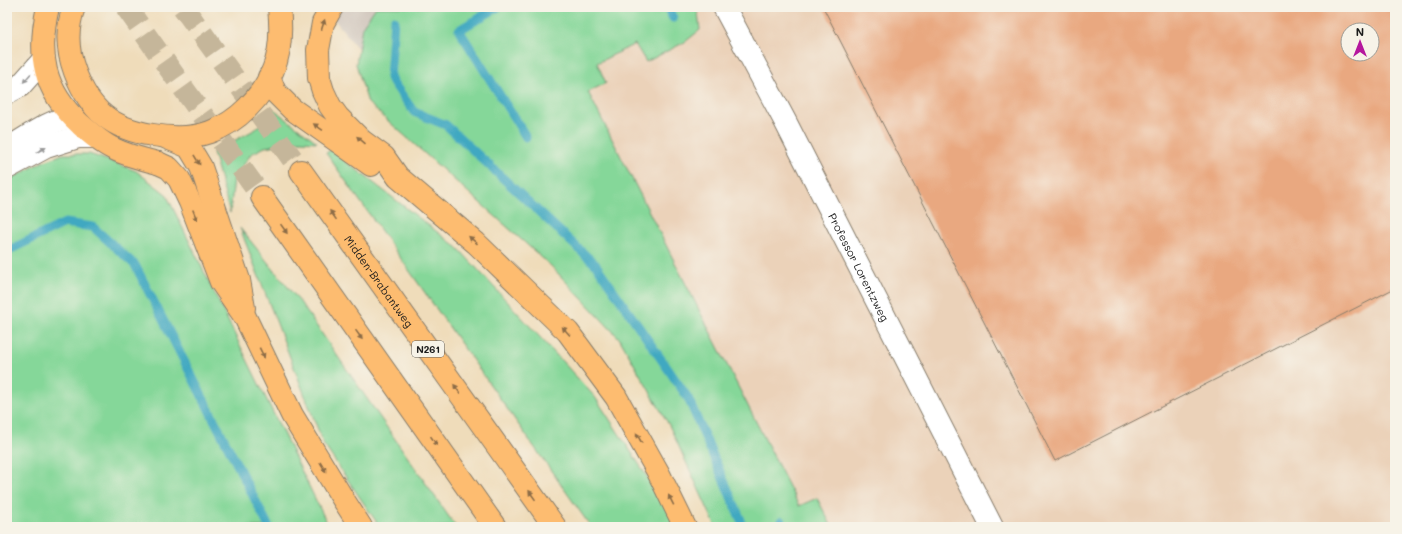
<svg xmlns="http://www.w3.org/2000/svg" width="1402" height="534" font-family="Mali,sans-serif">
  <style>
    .built { fill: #ebd2b9; fill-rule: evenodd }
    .industrial { fill: #cdc2b9 }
    .green { fill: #85d799; stroke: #507a5a }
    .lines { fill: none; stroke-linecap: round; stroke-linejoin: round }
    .stream { stroke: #41a8c1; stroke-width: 9 }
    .building { fill: #e9a880; fill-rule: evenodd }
    .highway-tunnel { stroke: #c5b69a; stroke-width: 22; stroke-dasharray: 22 11; stroke-linecap: butt }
    .minor-casing { stroke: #867c6b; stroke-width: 24 }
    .major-casing { stroke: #867c6b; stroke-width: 24 }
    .highway-casing { stroke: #867c6b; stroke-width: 24 }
    .minor { stroke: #fff; stroke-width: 22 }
    .major { stroke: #fdbc70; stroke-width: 22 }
    .highway { stroke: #fdbc70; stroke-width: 22 }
    .oneway { fill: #8c6c46 }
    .oneway2 { fill: #999 }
    .labels { text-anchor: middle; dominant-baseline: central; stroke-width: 3.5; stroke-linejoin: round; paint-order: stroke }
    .shield { fill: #f7f3e8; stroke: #5e5c59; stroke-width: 1 }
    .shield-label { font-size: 10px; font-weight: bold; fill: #1c1c1c }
    .street-label { font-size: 11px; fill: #1c1c1c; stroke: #f7f3e8 }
  </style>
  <rect width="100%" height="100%" fill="#f7f3e8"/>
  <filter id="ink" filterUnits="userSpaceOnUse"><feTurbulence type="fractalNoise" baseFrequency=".025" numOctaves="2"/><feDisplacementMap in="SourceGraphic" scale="8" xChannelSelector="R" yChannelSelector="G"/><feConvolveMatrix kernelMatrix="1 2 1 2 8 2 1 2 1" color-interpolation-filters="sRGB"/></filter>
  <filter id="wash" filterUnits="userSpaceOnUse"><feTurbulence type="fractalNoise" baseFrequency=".012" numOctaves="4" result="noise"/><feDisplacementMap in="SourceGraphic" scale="16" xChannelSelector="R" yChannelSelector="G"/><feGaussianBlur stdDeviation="0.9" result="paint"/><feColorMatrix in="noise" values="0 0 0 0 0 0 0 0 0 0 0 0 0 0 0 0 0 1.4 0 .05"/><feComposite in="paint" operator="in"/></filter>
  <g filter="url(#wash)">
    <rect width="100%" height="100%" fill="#efdcba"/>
    <path class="built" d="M414,7H1395V527H791ZM1348,30H1372V54H1348Z"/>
    <polygon class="industrial" points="324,7 414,7 394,93"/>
    <g class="green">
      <polygon points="376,7 695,7 698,12 700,30 685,42 646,62 635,44 597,63 606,83 588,92 799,506 817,498 832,527 716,527 669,425 619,338 551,266 368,103 356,64 362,27"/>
      <polygon points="273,109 317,142 300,141 265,147 251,154 234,179 230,213 213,152 256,129"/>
      <polygon points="331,150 458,248 595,397 671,513 678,527 591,527 326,153"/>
      <polygon points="63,154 89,154 113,162 136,171 166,194 329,527 7,527 7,181 42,162"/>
      <polygon points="240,228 300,302 456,527 380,527 324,445"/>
    </g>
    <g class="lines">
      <g class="stream">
        <polyline points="498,7 459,30 526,137"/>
        <polyline points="667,7 673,18"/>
        <polyline points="394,20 390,78 414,112 446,125 596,265 688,398 741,520"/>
        <polyline points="7,251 65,223 93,227 135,265 269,527"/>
        <polyline points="781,521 785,527"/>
      </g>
    </g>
    <g id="blocks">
      <path class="building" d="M823,7H1395V288L1055,461ZM1348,30H1372V54H1348Z"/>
    </g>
  </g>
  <g filter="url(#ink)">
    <use href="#blocks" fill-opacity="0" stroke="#867c6b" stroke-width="1"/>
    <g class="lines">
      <g class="highway-tunnel">
        <polyline points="126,7 181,85 262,197"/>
        <polyline points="183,7 301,171"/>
      </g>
      <defs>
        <g id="minor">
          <path id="s1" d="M724,7L785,121L992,527"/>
          <polyline points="7,93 20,86 44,59"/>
          <path d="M7,149C28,137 48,120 73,117"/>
          <polyline points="7,168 46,147 78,137 95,137"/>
        </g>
        <g id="major">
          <path d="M48,7C37,54 43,90 80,124C90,133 101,143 114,149C128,156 143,159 158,163"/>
          <path d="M74,7C66,29 67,51 75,72C90,111 112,129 153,135C171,138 193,138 210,132C238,122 262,97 273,70C281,52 281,26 279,7"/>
        </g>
        <g id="highway">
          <polyline points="332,7 323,23 318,50 319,78 323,91 330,106 338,117 362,141 384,157 398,177 476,243 568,332 616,397 658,472 685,527"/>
          <polyline points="269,77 275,92 292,109 371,165"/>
          <polyline points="167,138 189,147 201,167 239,280 244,308"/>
          <polyline points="158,163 169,168 179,179 190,202 221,282 245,317 292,415 343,499 361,527"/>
          <path id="s2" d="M301,171L555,527"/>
          <polyline points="262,197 495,527"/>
        </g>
      </defs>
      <use href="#minor" class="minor-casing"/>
      <use href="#major" class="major-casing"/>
      <use href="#highway" class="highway-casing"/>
      <use href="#minor" class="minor"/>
      <use href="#major" class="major"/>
      <use href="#highway" class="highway"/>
    </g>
    <defs><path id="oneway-solid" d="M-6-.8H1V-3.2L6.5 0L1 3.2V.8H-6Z"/></defs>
    <g class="oneway">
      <use href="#oneway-solid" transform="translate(323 25) rotate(-72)"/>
      <use href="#oneway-solid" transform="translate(318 127) rotate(-145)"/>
      <use href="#oneway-solid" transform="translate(361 140) rotate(-139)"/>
      <use href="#oneway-solid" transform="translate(197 160) rotate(59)"/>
      <use href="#oneway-solid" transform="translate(195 215) rotate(68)"/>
      <use href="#oneway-solid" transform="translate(333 215) rotate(-125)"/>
      <use href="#oneway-solid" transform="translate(284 229) rotate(55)"/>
      <use href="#oneway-solid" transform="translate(473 240) rotate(-139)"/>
      <use href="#oneway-solid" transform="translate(566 331) rotate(-132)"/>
      <use href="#oneway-solid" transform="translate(359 335) rotate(55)"/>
      <use href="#oneway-solid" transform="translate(262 353) rotate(64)"/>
      <use href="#oneway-solid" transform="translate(457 389) rotate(-125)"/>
      <use href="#oneway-solid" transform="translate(639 438) rotate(-119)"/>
      <use href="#oneway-solid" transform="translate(434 441) rotate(55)"/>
      <use href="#oneway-solid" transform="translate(323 467) rotate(59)"/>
      <use href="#oneway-solid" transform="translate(532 495) rotate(-125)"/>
      <use href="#oneway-solid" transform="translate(671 500) rotate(-117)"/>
    </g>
    <g class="oneway2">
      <use href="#oneway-solid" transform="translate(27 78) rotate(131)"/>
      <use href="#oneway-solid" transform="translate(41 150) rotate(-28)"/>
    </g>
  </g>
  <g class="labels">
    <rect class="shield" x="412" y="341" width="32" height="16" rx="3"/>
    <g class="shield-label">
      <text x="428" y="349">N261</text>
    </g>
    <g class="street-label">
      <text stroke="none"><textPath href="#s1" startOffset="293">Professor Lorentzweg</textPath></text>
      <text stroke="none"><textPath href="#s2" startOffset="135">Midden-Brabantweg</textPath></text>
    </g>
  </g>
  <rect width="1402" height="534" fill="none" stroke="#f7f3e8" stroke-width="24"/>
  <g transform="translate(1360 42)"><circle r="19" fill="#f7f3e8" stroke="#9f9d96"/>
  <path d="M0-3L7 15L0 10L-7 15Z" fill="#b5179e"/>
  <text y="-6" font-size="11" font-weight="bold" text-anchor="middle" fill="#1c1c1c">N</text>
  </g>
</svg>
